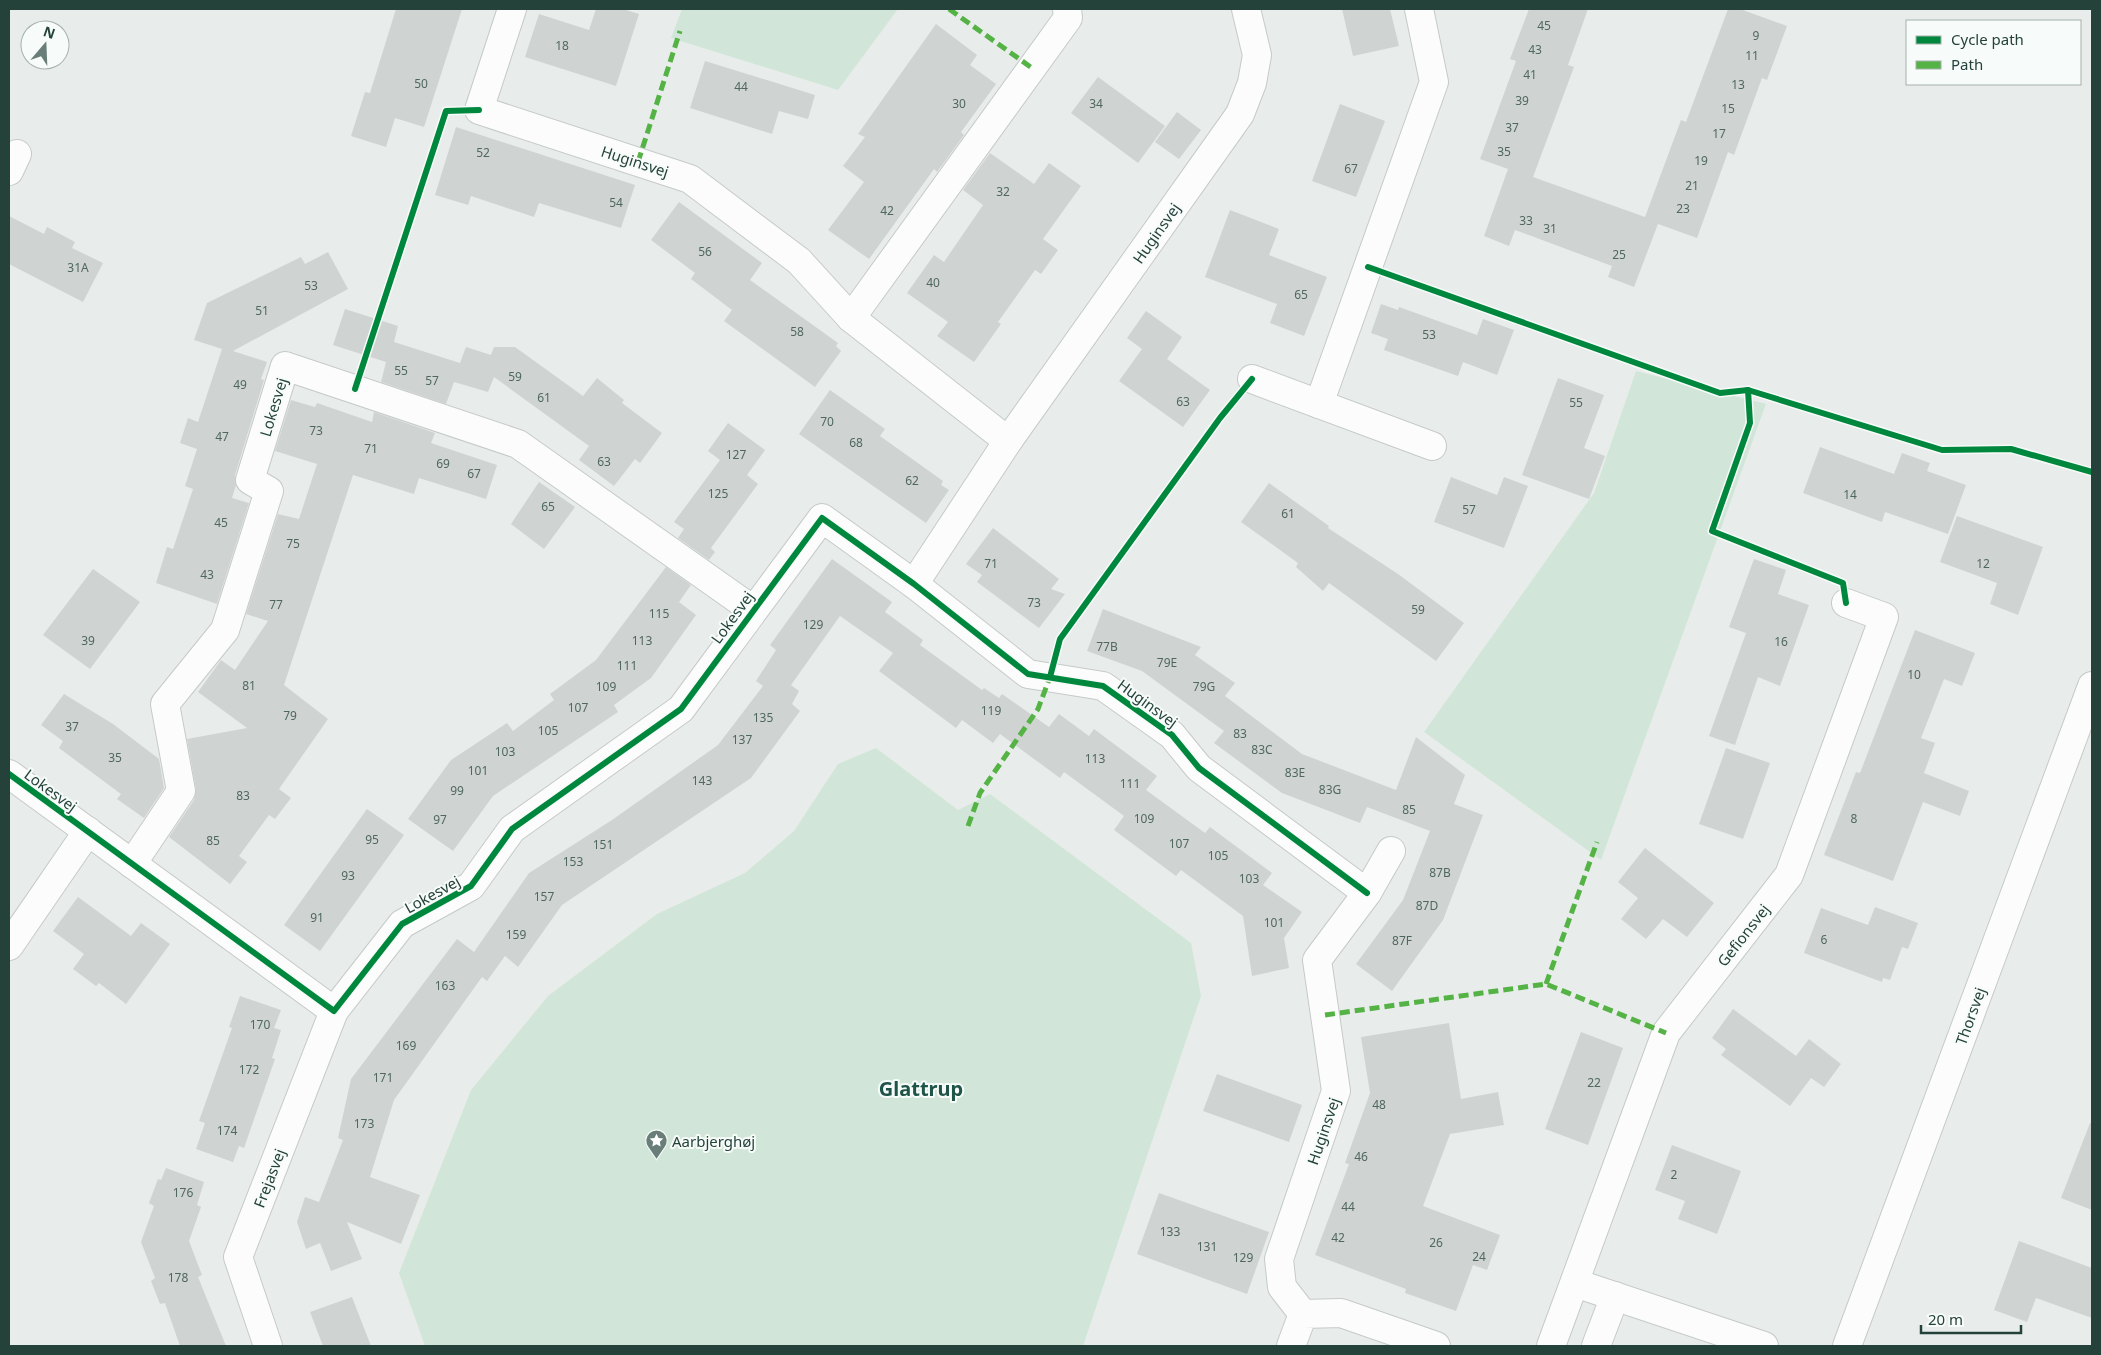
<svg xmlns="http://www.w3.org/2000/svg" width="2101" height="1355" font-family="'Noto Sans',sans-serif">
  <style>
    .green { fill: #d1e6d8 }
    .building { fill: #cfd4d2 }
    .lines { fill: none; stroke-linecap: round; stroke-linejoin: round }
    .minor-casing { stroke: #c5cac8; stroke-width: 30 }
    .minor { stroke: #fcfcfc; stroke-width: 28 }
    .quiet { stroke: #55b346; stroke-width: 5; stroke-dasharray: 10 5; stroke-linecap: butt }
    .cycleway-casing { stroke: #f7fbf9; stroke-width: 9 }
    .cycleway { stroke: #00873e; stroke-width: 6 }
    .labels { text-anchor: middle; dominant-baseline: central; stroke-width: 4; stroke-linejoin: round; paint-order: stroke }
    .number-label { font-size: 12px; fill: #506761 }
    .street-label { font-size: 15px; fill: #24423a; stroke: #f7fbf9 }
    .poi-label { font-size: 15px; fill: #24423a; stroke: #f7fbf9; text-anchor: start }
    .district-label { font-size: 20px; font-weight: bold; fill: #1f5548; stroke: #f7fbf9 }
  </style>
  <rect width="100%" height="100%" fill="#e8edeb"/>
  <g class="green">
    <polygon points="682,9 898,9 838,90 671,38"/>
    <polygon points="1636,371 1766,404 1601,860 1424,732 1594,493"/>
    <polygon points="876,748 958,810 990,794 1191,943 1201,996 1083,1346 425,1346 399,1273 471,1090 548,996 657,914 745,873 794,831 838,764"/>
  </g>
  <g class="building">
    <polygon points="396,9 462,9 424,127 395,118 386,147 351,136 365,92 370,93"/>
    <polygon points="596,9 623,9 639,14 616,86 525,57 539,14 589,30"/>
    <polygon points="1342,9 1390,9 1399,46 1353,56"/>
    <polygon points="1529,9 1588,9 1568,65 1574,67 1533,177 1645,217 1681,120 1686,122 1728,9 1740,9 1787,26 1767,80 1762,78 1734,155 1728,152 1697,238 1658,224 1634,287 1608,277 1612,266 1515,230 1509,246 1484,236 1508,169 1480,159 1516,61 1510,59"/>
    <polygon points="936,24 977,55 970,65 996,84 961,132 964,135 937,172 934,169 869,259 828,230 864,182 843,166 865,137 858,134"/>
    <polygon points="705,61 815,95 808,119 779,111 772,134 690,108"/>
    <polygon points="1098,77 1165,126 1138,163 1071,113"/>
    <polygon points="1340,104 1385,121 1356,197 1312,181"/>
    <polygon points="1177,112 1201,130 1179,159 1155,142"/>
    <polygon points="456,127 635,185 621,228 539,203 534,217 471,196 468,205 435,195"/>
    <polygon points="990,153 1034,184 1049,163 1081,186 1043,239 1058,250 1041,274 1035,270 998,322 1001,324 974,362 937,336 948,322 907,293 934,255 944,262 983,205 963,190"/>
    <polygon points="679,202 762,263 750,280 838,343 836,346 841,351 815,387 724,321 732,310 691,279 695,273 651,240"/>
    <polygon points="1230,210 1279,229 1269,255 1327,277 1304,336 1270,323 1277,304 1205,277"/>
    <polygon points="9,216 44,234 47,227 75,242 72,248 103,263 83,302 9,264"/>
    <polygon points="328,252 348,289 233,351 267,362 261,379 264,380 235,475 236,485 232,498 249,503 217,604 156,583 167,547 173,549 193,489 185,486 197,449 180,443 188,418 198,422 222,349 194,340 207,303 301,257 305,264"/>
    <polygon points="1381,304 1398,310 1399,307 1477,335 1483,319 1514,330 1497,375 1463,362 1458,376 1384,350 1388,339 1371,333"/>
    <polygon points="345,309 398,326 394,342 460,363 466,347 491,355 494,347 515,347 583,396 597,378 624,400 622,403 662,433 640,463 635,459 614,486 579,460 589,446 494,377 488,392 454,382 446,404 381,382 386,362 333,345"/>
    <polygon points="1146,311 1182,337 1167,359 1210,390 1183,427 1119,381 1142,349 1127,338"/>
    <polygon points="1558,378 1604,395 1584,448 1605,456 1589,499 1522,475"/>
    <polygon points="830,390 885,429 880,436 943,481 941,485 949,490 926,523 799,434"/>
    <polygon points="291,400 315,407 317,403 372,422 374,412 435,433 431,443 497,465 486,499 419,478 414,494 353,475 284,685 328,719 279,789 291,798 275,819 269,815 239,856 247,862 230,884 169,837 194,800 196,789 187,739 247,728 198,692 221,660 235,670 268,621 246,614 278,514 299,519 317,464 275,451"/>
    <polygon points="728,423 765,450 747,475 758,484 711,548 715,552 709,560 678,538 684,529 674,522 720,460 708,451"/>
    <polygon points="1820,447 1894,474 1902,453 1930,463 1927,471 1966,485 1948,534 1885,512 1882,522 1803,493"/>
    <polygon points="1451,477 1497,495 1504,477 1528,486 1504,548 1434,522"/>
    <polygon points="539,482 575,507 544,549 511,524"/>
    <polygon points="1269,483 1329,526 1328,528 1398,574 1464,623 1436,661 1329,583 1323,591 1296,567 1298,563 1241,522"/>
    <polygon points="1957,516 2043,547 2018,615 1990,604 1997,583 1940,562"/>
    <polygon points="993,528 1059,579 1051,589 1065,594 1039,628 977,582 982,575 966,564"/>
    <polygon points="832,559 892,602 885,612 923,640 920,645 982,690 984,688 999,698 1002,694 1049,727 1059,714 1089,736 1094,729 1157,776 1146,790 1205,833 1210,827 1272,873 1263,885 1302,912 1284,938 1289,968 1252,976 1243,916 1181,870 1176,876 1114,830 1124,816 1064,772 1060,778 1000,734 993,743 962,720 956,728 879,671 893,653 840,616 791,685 799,691 792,704 800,711 751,778 562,905 518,967 505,956 487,981 482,977 394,1100 370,1177 420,1195 401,1244 347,1222 362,1259 331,1271 320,1243 306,1249 297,1222 305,1197 319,1202 343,1140 338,1138 351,1079 457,939 474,952 529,873 612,820 718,745 763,686 756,681 776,650 770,645"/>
    <polygon points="1754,559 1786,570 1778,594 1809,605 1780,686 1758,677 1735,745 1709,736 1746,633 1729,627"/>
    <polygon points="666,567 691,585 679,602 696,615 651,678 614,705 618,712 493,796 453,851 408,819 451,760 507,723 513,731 554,700 550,694 596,660"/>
    <polygon points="93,569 140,602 90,669 43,635"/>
    <polygon points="1103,609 1201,647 1195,655 1235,683 1225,696 1302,754 1396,790 1416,737 1465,775 1454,804 1483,815 1443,920 1392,991 1356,964 1403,900 1430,831 1367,807 1360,823 1282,793 1214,743 1224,731 1142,671 1087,651"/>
    <polygon points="1915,630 1975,653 1962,686 1944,679 1921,738 1935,743 1924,773 1969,791 1960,816 1923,802 1893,881 1824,855 1856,772 1860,773"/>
    <polygon points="64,694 113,724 159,759 164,788 144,818 117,799 121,794 59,748 63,741 41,725"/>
    <polygon points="1726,748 1770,763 1743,839 1699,824"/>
    <polygon points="367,809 404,835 320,951 284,925"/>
    <polygon points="1645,848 1714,903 1687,937 1663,919 1646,939 1621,919 1638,898 1618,882"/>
    <polygon points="78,897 131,936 141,923 170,944 126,1004 99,983 96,986 73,969 84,954 53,931"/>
    <polygon points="1875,907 1918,923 1908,949 1902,947 1890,980 1883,978 1882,982 1804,953 1821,908 1868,925"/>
    <polygon points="240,996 281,1010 274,1028 281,1030 272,1058 275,1059 244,1148 239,1146 233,1162 196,1149 205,1123 199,1121 232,1028 229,1027"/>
    <polygon points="1733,1009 1796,1056 1809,1039 1841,1064 1824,1087 1811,1078 1790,1106 1721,1055 1726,1049 1712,1038"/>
    <polygon points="1449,1023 1461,1099 1498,1092 1504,1125 1450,1134 1423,1206 1500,1235 1487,1270 1473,1265 1456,1311 1405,1293 1406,1289 1315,1255 1349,1164 1345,1163 1370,1093 1361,1037"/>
    <polygon points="1581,1032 1623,1048 1588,1145 1545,1129"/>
    <polygon points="1217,1074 1302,1105 1289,1142 1203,1111"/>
    <polygon points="2090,1123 2092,1124 2092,1210 2061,1198"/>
    <polygon points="1672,1145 1741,1171 1717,1234 1678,1219 1685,1201 1655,1190"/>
    <polygon points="166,1168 204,1182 197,1205 201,1207 189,1241 202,1275 198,1277 226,1346 180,1346 165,1303 160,1304 151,1281 155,1278 141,1242 154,1206 149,1203 158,1179 161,1180"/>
    <polygon points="1159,1193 1269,1232 1247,1294 1137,1254"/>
    <polygon points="2019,1241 2092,1268 2092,1318 2036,1298 2027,1322 1994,1310"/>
    <polygon points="352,1297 371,1346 323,1346 310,1312"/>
  </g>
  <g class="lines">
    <defs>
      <g id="minor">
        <polyline points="512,9 479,110 690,179 799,261 851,318 1008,441"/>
        <polyline points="9,171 17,154"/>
        <polyline points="851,318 1068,18 1067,9"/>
        <polyline points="1252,379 1432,446"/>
        <polyline points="1319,404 1434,82 1419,9"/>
        <polyline points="914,584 1008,441 1240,114 1252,83 1257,55 1246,9"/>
        <polyline points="9,774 334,1011 402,924 471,886 512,829 681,709 822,518 914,584 1028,674 1103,686 1172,735 1199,768 1367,893"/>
        <polyline points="132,864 181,791 165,704 225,630 269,491 250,480 285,366 518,444 753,610"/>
        <polyline points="9,946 88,831"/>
        <polyline points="1575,1283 1764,1346"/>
        <polyline points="1303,1314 1282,1287 1279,1259 1336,1091 1317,960 1367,893 1391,851"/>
        <polyline points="268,1346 238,1257 334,1011"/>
        <polyline points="1291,1346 1303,1314 1341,1313 1436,1346"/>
        <polyline points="1551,1346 1666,1033 1789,875 1884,617 1846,603"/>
        <polyline points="1596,1346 1615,1296"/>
        <polyline points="1847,1346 2092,686"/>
      </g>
    </defs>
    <use href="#minor" class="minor-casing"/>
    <use href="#minor" class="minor"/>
    <g class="quiet">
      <polyline points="949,9 1032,68"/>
      <polyline points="638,162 680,31"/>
      <polyline points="968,826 980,793 1038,709 1050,677"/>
      <polyline points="1546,984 1597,842"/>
      <polyline points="1325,1015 1546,984 1666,1033"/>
    </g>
    <defs>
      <g id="cycleway">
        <polyline points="1368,267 1720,393 1748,390 1942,450 2011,449 2092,472"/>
        <polyline points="355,389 446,111 479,110"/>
        <polyline points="1748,390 1750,423 1712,531 1843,583 1846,603"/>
        <polyline points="1050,677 1060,639 1220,418 1252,379"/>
        <polyline points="9,774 334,1011 402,924 471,886 512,829 681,709 822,518 914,584 1028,674 1103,686 1172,735 1199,768 1367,893"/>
      </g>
    </defs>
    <use href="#cycleway" class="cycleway-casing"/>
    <use href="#cycleway" class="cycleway"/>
  </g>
  <defs>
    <symbol id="sight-pin" viewBox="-11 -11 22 30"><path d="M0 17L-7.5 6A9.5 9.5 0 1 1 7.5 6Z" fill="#697e78" stroke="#f7fbf9"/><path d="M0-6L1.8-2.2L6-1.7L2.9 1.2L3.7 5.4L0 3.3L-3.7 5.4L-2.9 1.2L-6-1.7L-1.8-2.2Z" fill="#fff"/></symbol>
  </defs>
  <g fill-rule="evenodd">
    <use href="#sight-pin" x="644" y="1128" width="25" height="34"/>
  </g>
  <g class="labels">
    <g class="number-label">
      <text x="1544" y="25">45</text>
      <text x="1756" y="35">9</text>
      <text x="562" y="45">18</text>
      <text x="1535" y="49">43</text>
      <text x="1752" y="55">11</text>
      <text x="1530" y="74">41</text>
      <text x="421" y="83">50</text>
      <text x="1738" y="84">13</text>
      <text x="741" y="86">44</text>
      <text x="1522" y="100">39</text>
      <text x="959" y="103">30</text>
      <text x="1096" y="103">34</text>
      <text x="1728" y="108">15</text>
      <text x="1512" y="127">37</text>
      <text x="1719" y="133">17</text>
      <text x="1504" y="151">35</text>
      <text x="483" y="152">52</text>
      <text x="1701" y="160">19</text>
      <text x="1351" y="168">67</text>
      <text x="1692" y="185">21</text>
      <text x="1003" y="191">32</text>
      <text x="616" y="202">54</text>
      <text x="1683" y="208">23</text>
      <text x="887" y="210">42</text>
      <text x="1526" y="220">33</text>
      <text x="1550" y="228">31</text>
      <text x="705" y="251">56</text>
      <text x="1619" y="254">25</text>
      <text x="78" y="267">31A</text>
      <text x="933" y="282">40</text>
      <text x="311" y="285">53</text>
      <text x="1301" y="294">65</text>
      <text x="262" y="310">51</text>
      <text x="797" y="331">58</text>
      <text x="1429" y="334">53</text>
      <text x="401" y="370">55</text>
      <text x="515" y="376">59</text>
      <text x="432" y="380">57</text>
      <text x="240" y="384">49</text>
      <text x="544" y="397">61</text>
      <text x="1183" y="401">63</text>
      <text x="1576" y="402">55</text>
      <text x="827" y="421">70</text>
      <text x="316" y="430">73</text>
      <text x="222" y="436">47</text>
      <text x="856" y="442">68</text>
      <text x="371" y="448">71</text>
      <text x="736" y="454">127</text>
      <text x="604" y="461">63</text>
      <text x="443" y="463">69</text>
      <text x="474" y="473">67</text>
      <text x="912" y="480">62</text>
      <text x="718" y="493">125</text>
      <text x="1850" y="494">14</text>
      <text x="548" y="506">65</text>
      <text x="1469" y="509">57</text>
      <text x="1288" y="513">61</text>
      <text x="221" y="522">45</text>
      <text x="293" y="543">75</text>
      <text x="991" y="563">71</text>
      <text x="1983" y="563">12</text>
      <text x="207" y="574">43</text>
      <text x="1034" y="602">73</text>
      <text x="276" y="604">77</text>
      <text x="1418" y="609">59</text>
      <text x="659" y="613">115</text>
      <text x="813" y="624">129</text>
      <text x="88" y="640">39</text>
      <text x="642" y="640">113</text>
      <text x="1781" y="641">16</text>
      <text x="1107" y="646">77B</text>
      <text x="1167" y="662">79E</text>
      <text x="627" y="665">111</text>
      <text x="1914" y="674">10</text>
      <text x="249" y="685">81</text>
      <text x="606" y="686">109</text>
      <text x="1204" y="686">79G</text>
      <text x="578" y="707">107</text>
      <text x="991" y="710">119</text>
      <text x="290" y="715">79</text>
      <text x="763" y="717">135</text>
      <text x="72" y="726">37</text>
      <text x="548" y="730">105</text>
      <text x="1240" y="733">83</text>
      <text x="742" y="739">137</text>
      <text x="1262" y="749">83C</text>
      <text x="505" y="751">103</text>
      <text x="115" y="757">35</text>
      <text x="1095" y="758">113</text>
      <text x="478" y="770">101</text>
      <text x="1295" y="772">83E</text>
      <text x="702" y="780">143</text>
      <text x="1130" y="783">111</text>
      <text x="1330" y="789">83G</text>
      <text x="457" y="790">99</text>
      <text x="243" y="795">83</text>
      <text x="1409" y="809">85</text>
      <text x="1144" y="818">109</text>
      <text x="1854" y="818">8</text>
      <text x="440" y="819">97</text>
      <text x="372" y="839">95</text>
      <text x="213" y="840">85</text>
      <text x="1179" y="843">107</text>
      <text x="603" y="844">151</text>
      <text x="1218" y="855">105</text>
      <text x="573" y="861">153</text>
      <text x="1440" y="872">87B</text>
      <text x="348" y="875">93</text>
      <text x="1249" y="878">103</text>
      <text x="544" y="896">157</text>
      <text x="1427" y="905">87D</text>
      <text x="317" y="917">91</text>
      <text x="1274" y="922">101</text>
      <text x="516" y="934">159</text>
      <text x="1824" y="939">6</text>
      <text x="1402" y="940">87F</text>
      <text x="445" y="985">163</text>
      <text x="260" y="1024">170</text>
      <text x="406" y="1045">169</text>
      <text x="249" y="1069">172</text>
      <text x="383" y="1077">171</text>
      <text x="1594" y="1082">22</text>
      <text x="1379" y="1104">48</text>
      <text x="364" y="1123">173</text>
      <text x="227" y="1130">174</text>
      <text x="1361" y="1156">46</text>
      <text x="1674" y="1174">2</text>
      <text x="183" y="1192">176</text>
      <text x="1348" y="1206">44</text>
      <text x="1170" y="1231">133</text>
      <text x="1338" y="1237">42</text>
      <text x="1436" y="1242">26</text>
      <text x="1207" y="1246">131</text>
      <text x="1479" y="1256">24</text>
      <text x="1243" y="1257">129</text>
      <text x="178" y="1277">178</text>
    </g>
    <g class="street-label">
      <text transform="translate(635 161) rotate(18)">Huginsvej</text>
      <text transform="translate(1156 233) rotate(-55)">Huginsvej</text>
      <text transform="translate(273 407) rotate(-73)">Lokesvej</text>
      <text transform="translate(732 617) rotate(-54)">Lokesvej</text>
      <text transform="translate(1148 703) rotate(36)">Huginsvej</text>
      <text transform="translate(51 790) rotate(36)">Lokesvej</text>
      <text transform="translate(432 894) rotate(-29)">Lokesvej</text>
      <text transform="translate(1743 935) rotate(-52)">Gefionsvej</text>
      <text transform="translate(1970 1016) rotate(-70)">Thorsvej</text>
      <text transform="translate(1323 1131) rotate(-71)">Huginsvej</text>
      <text transform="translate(269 1178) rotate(-69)">Frejasvej</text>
    </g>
    <g class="poi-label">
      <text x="672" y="1141">Aarbjerghøj</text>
    </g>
    <g class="district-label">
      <text x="921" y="1088">Glattrup</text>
    </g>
  </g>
  <rect width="2101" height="1355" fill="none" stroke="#24423a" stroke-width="20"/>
  <rect x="1906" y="20" width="175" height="65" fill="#f7fbf9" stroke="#a3b1ad"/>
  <rect x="1916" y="36" width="25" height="8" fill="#00873e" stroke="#a3b1ad"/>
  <text x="1951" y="45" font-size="15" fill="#24423a">Cycle path</text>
  <rect x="1916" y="61" width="25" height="8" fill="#55b346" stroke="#a3b1ad"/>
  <text x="1951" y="70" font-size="15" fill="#24423a">Path</text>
  <g transform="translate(45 45) rotate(19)"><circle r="24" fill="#f7fbf9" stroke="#a3b1ad"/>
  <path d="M0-4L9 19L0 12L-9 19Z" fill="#697e78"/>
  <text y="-8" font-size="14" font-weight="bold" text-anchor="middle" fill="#24423a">N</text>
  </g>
  <path d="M1921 1325v8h100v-8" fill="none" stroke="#24423a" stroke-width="2.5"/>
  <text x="1928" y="1325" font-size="15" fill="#24423a" stroke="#f7fbf9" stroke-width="4" paint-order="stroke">20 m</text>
</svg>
